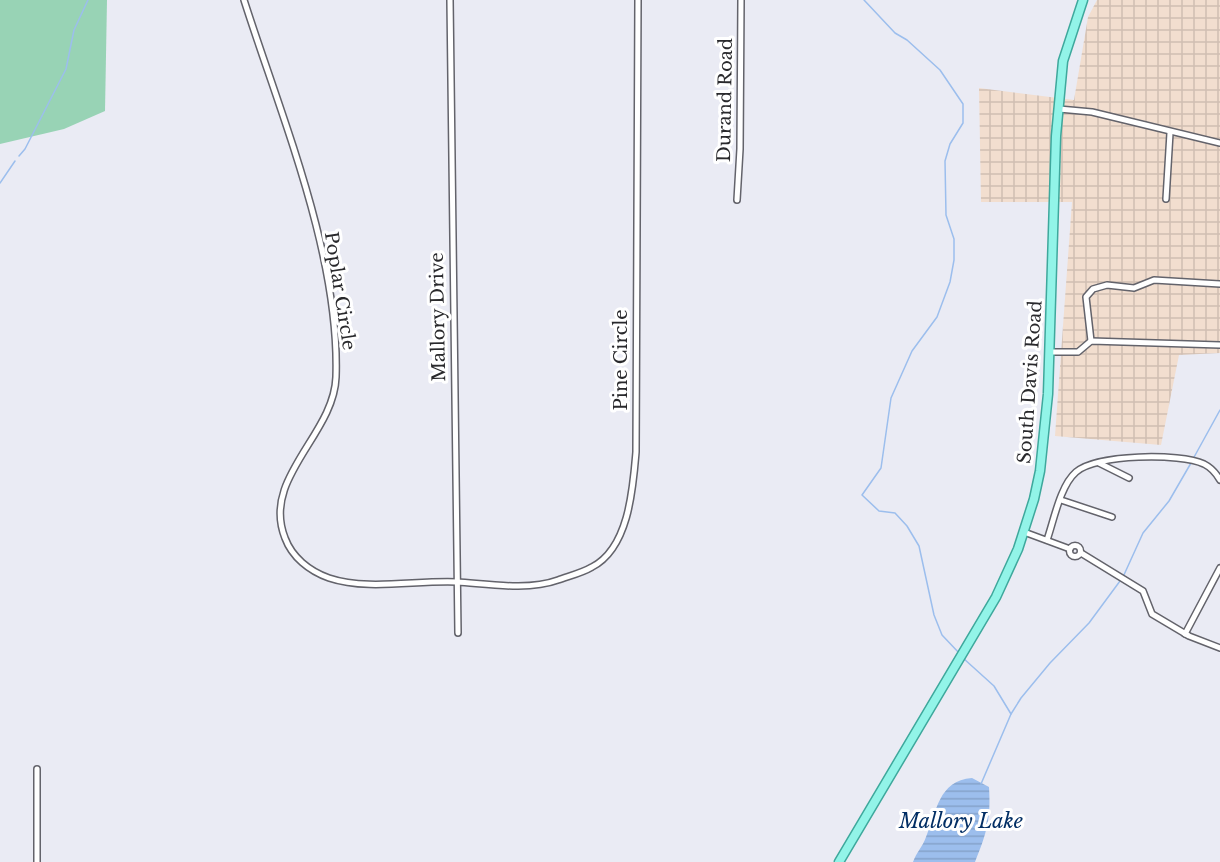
<svg xmlns="http://www.w3.org/2000/svg" width="1220" height="862" font-family="'Libre Baskerville',serif">
  <style>
    .industrial { fill: url(#industrial-grid) }
    .park { fill: #98d3b5 }
    .water { fill: url(#water-rules) }
    .lines { fill: none; stroke-linecap: round; stroke-linejoin: round }
    .stream { stroke: #9cbeed; stroke-width: 1.5 }
    .minor-casing { stroke: #63636b; stroke-width: 8 }
    .primary-casing { stroke: #3ea89c; stroke-width: 11 }
    .minor { stroke: #fff; stroke-width: 5 }
    .primary { stroke: #92f4e8; stroke-width: 8 }
    .labels { text-anchor: middle; dominant-baseline: central; stroke-width: 6; stroke-linejoin: round; paint-order: stroke }
    .street-label { font-size: 18px; fill: #29292c; stroke: #fff }
    .water-label { font-size: 20px; font-style: italic; fill: #022e64; stroke: #fff }
  </style>
  <defs>
    <pattern id="industrial-grid" width="8" height="8" patternUnits="userSpaceOnUse" patternTransform="scale(1.5)"><rect width="8" height="8" fill="#f2decf"/><path d="M0 4h8M4 0v8" fill="none" stroke="#d0beb2"/></pattern>
    <pattern id="water-rules" width="6" height="5" patternUnits="userSpaceOnUse" patternTransform="scale(1.5)"><rect width="6" height="5" fill="#9cbeed"/><path d="M0 2.5h6" fill="none" stroke="#86a3cb"/></pattern>
  </defs>
  <rect width="100%" height="100%" fill="#eaebf4"/>
  <polygon class="industrial" points="1097,0 1220,0 1220,353 1179,355 1161,445 1055,436 1072,202 981,202 979,88 1074,100 1088,17"/>
  <polygon class="park" points="0,0 107,0 105,111 64,129 0,144"/>
  <path class="water" d="M972,778L989,787C991,819 987,832 975,862H913C916,853 923,846 926,837C937,811 938,781 972,778Z"/>
  <g class="lines">
    <g class="stream">
      <polyline points="864,0 895,33 907,40 940,70 963,104 963,123 950,144 945,161 946,215 954,239 954,260 950,282 937,317 912,351 891,398 881,468 862,495 879,511 895,513 907,526 919,546 934,615 942,635 960,654"/>
      <polyline points="19,156 25,149 66,69 74,30 88,0"/>
      <polyline points="0,183 15,161"/>
      <polyline points="1193,459 1220,410"/>
      <polyline points="1123,577 1143,533 1169,501 1191,463"/>
      <polyline points="963,658 994,686 1011,714"/>
      <polyline points="981,784 1011,714 1021,698 1050,663 1089,623 1120,581"/>
    </g>
    <defs>
      <g id="minor">
        <path d="M244,0C281,116 340,255 336,377C334,435 261,478 285,538C292,557 309,571 329,578C368,591 416,580 457,582C488,584 528,591 558,580C569,576 582,573 592,567C629,548 633,488 636,452L638,0"/>
        <polyline points="450,0 458,633"/>
        <polyline points="1059,109 1092,112 1220,143"/>
        <polyline points="1166,199 1170,133"/>
        <polyline points="737,200 740,149 741,0"/>
        <polyline points="1091,341 1086,297 1093,289 1107,285 1134,288 1154,280 1220,284"/>
        <polyline points="1050,352 1078,352 1091,341 1220,345"/>
        <polyline points="1099,463 1129,478"/>
        <polyline points="1061,500 1112,517"/>
        <polyline points="1024,532 1070,549"/>
        <path d="M1047,540C1054,520 1060,486 1076,472C1096,454 1180,453 1204,464C1212,468 1216,473 1220,480"/>
        <circle cx="1075" cy="551" r="5.5"/>
        <polyline points="1081,553 1143,591 1152,614 1189,636 1220,648"/>
        <polyline points="1185,634 1220,568"/>
        <polyline points="37,862 37,769"/>
      </g>
      <polyline id="primary" points="839,862 996,597 1018,549 1034,499 1040,471 1048,394 1056,136 1063,61 1083,0"/>
    </defs>
    <use href="#minor" class="minor-casing"/>
    <use href="#primary" class="primary-casing"/>
    <use href="#minor" class="minor"/>
    <use href="#primary" class="primary"/>
  </g>
  <g class="labels">
    <g class="street-label">
      <text transform="translate(725 100) rotate(-89)">Durand Road</text>
      <text transform="translate(340 291) rotate(81)">Poplar Circle</text>
      <text transform="translate(438 317) rotate(-91)">Mallory Drive</text>
      <text transform="translate(621 360) rotate(-90)">Pine Circle</text>
      <text transform="translate(1030 382) rotate(-86)">South Davis Road</text>
    </g>
    <g class="water-label">
      <text x="961" y="821">Mallory Lake</text>
    </g>
  </g>
</svg>
